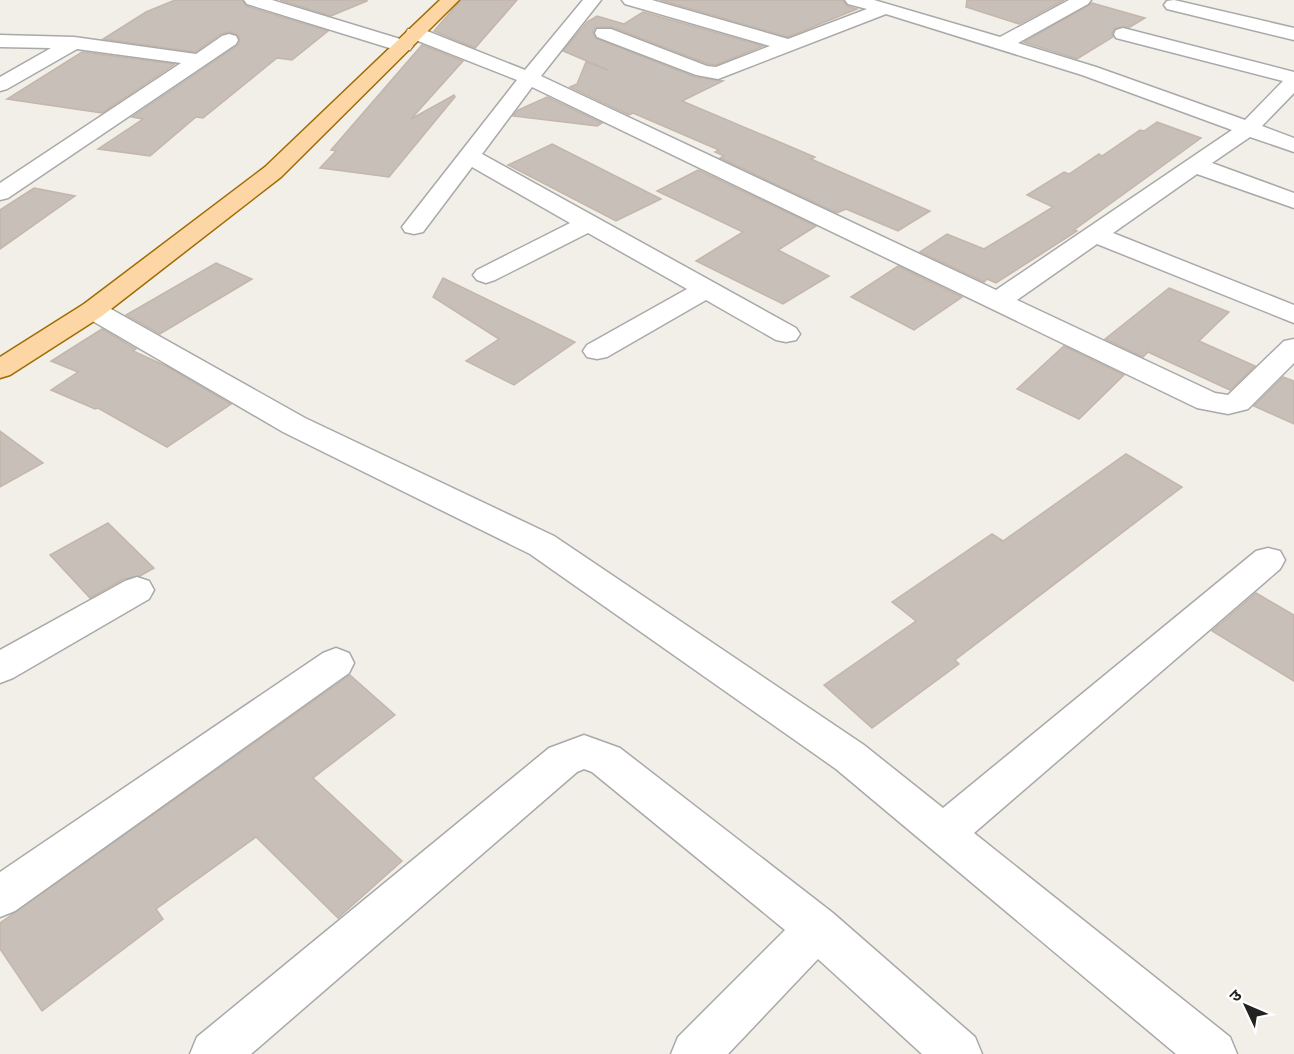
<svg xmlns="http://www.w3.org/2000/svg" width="1294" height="1054" font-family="'Open Sans','Noto Sans Devanagari',sans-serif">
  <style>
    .building { fill: #c7bfb8; stroke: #c4b6ab; stroke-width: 1.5 }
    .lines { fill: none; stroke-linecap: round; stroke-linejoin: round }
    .minor-casing { stroke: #a9a9a9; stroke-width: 3 }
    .major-casing { stroke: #a06b00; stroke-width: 3 }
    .minor { fill: #fff; fill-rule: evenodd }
    .major { fill: #fcd6a4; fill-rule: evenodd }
  </style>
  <rect width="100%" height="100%" fill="#f2efe9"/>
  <g class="building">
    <polygon points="175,0 242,0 246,6 328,31 292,60 277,58 203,118 196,117 150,156 98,149 143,119 132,117 238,45 240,41 238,35 230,32 221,34 195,52 103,39 146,12"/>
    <polygon points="280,0 367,0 367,1 331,16"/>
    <polygon points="461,0 517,0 475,48 434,31"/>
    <polygon points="660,0 843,0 847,6 857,9 788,37"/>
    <polygon points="967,0 1064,0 1019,24 966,7"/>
    <polygon points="1092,3 1145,18 1130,27 1115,28 1112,33 1113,37 1077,59 1024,42"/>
    <polygon points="643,12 763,46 716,65 708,64 612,27 595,28 593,32 595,38 695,77 723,81 682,101 815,157 811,159 930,211 898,231 846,209 837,213 720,158 724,156 715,152 719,150 633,113 629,115 570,87 577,84 586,62 608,70 563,51 587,22 597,16 624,24"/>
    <polygon points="422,45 463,61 411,119 454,95 455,97 389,177 320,168 336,151 331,150"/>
    <polygon points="82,52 175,64 102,113 7,99"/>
    <polygon points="547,97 602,123 597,126 513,116 518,110"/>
    <polygon points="1157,122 1201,138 1074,230 1077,231 996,283 987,279 984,282 920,252 947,234 984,249 1053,207 1027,195 1064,172 1069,174 1099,154 1102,156 1140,130 1144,131"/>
    <polygon points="552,144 661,199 616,221 508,165"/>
    <polygon points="698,170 816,226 778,250 829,276 783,304 696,261 743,232 657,191"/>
    <polygon points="34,188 75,196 0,249 0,210"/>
    <polygon points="216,263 252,279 160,334 126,315"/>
    <polygon points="898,266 962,297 914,330 851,297"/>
    <polygon points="443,278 575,342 514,385 466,361 499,339 433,297"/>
    <polygon points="1169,288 1229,312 1199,341 1255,366 1230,390 1148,352 1143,357 1105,339"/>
    <polygon points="102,329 136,349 133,351 166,366 231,404 167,447 98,408 95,409 51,390 78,372 51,361"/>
    <polygon points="1064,346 1124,375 1079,419 1017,389"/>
    <polygon points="1283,377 1294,381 1294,424 1254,406"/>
    <polygon points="0,431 43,463 0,487"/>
    <polygon points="1126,454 1182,487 955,660 959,664 872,728 824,685 916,621 892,602 992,534 1003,541"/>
    <polygon points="108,523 154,568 140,576 124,579 90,598 50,555"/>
    <polygon points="1256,593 1294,615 1294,681 1212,631"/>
    <polygon points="350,675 395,715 313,778 402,861 338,918 256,837 156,909 163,919 42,1011 0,949 0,923"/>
  </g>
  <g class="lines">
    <defs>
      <g id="minor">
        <polygon points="244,0 272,0 410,42 413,46 410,50 396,50 247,4"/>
        <polygon points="583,0 601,0 541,76 996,290 1232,130 1082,75 886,14 718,79 696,75 597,37 595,33 597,29 611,29 707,66 716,67 770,46 625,4 622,0 652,0 788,39 867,9 848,4 845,0 874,0 1000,37 1069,0 1091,0 1088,4 1018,43 1096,67 1245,120 1283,81 1116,38 1114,34 1116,30 1123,28 1294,72 1294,93 1262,126 1294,138 1294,152 1250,137 1212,163 1294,193 1294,208 1197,174 1113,233 1294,305 1294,323 1097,244 1017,300 1215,393 1228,395 1284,341 1294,339 1294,363 1248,409 1228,414 1197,408 532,87 482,154 796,328 800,334 796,340 786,342 776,340 706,300 607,357 597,359 587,357 583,351 587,345 687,289 588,233 495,280 486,283 477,280 473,275 477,270 570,223 472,167 423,232 414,234 405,232 402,227 517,80 408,37 406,33 408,29 422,29 525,70"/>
        <polygon points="1174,0 1294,28 1294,40 1167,9 1164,5 1167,1"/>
        <polygon points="229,34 236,36 238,40 236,44 8,198 0,200 0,183 181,63 77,49 7,89 0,91 0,77 51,48 0,47 0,35 74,37 196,54 222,36"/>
        <polygon points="93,302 102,304 305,418 554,536 864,745 943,808 1256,551 1268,548 1280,551 1285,560 1280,569 974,833 1230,1037 1237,1054 1176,1054 836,769 530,554 283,432 84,316 80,310 84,304"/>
        <polygon points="137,577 149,581 154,590 149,599 13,678 0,683 0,650 125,581"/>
        <polygon points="336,648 349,653 354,663 349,673 15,911 0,917 0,872 323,653"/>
        <polygon points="584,735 620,748 833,913 975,1037 982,1054 922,1054 818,959 728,1054 671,1054 678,1037 785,930 592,772 584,769 577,772 251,1054 190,1054 197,1037 549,748"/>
      </g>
      <polygon id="major" points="440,0 459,0 281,177 102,316 10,375 0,378 0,357 84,304 265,167"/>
    </defs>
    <use href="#minor" class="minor-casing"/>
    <use href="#major" class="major-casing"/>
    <use href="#minor" class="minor"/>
    <use href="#major" class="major"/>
  </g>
  <g transform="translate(1246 1006) rotate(314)" stroke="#ffffff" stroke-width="4.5" paint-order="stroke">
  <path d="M0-4.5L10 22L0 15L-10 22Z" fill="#222222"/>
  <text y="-9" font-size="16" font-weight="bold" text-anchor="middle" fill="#222222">उ</text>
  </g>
</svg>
